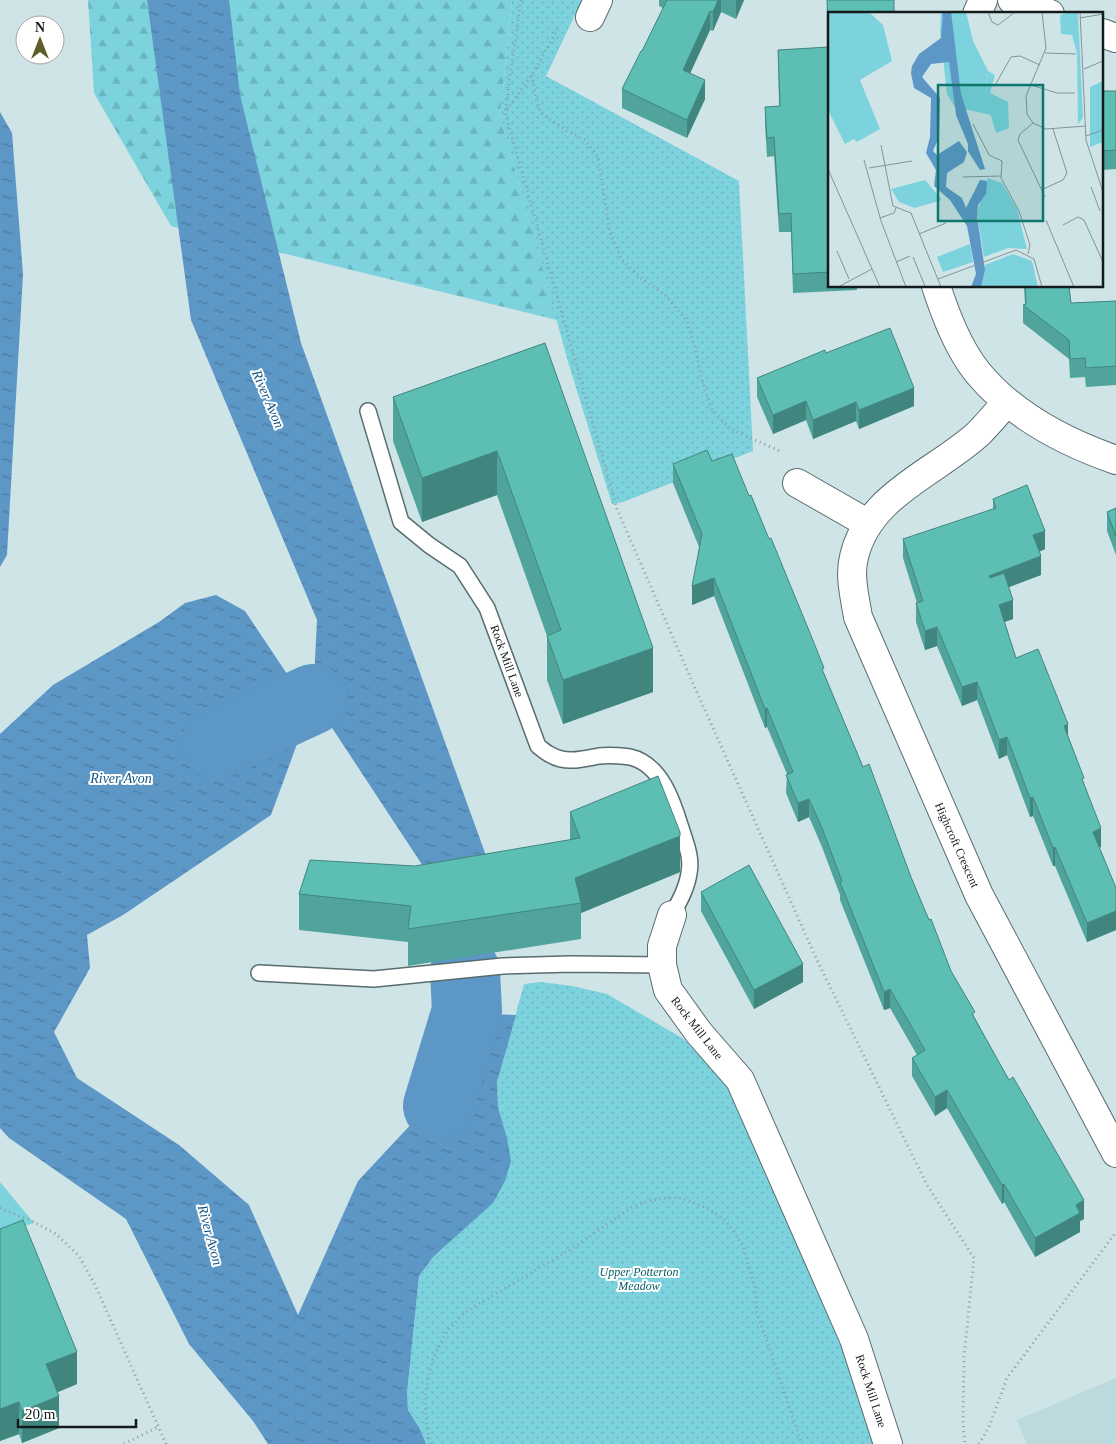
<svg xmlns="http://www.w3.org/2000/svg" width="1116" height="1444" font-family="'Times New Roman',serif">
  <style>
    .built { fill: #bcd9dd }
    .grass { fill: #7cd3de }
    .forest { fill: url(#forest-firs) }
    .park { fill: url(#park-dots) }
    .water { fill: url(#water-ripples) }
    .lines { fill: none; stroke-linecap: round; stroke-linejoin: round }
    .river { stroke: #5c97c6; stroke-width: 70 }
    .service-casing { stroke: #596c6e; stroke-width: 18 }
    .minor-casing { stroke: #596c6e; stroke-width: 30 }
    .path { stroke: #8d9da0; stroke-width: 3; stroke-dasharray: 1 4; stroke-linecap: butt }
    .service { stroke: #fff; stroke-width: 15 }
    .minor { stroke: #fff; stroke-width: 28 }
    .wall { fill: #50a49b }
    .shaded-wall { fill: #41867e }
    .building { fill: #5dbfb4; stroke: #41867e }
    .labels { text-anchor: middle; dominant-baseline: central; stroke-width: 4; stroke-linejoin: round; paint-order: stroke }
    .street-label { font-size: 12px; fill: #141b1c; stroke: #fff }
    .park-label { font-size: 12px; font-style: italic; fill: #025d66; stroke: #fff }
    .water-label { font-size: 14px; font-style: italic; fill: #135785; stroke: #fff }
    .inset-road { fill: none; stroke: #849496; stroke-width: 1 }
    .view { fill: #0f766e; fill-opacity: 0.15; stroke: #0f766e; stroke-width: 2.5 }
    .inset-edge { fill: none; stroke: #141b1c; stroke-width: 2.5 }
  </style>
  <defs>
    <pattern id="forest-firs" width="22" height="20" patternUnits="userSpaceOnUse" patternTransform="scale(1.25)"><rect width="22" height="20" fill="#7cd3de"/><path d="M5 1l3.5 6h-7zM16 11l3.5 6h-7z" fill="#6ab5be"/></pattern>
    <pattern id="park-dots" width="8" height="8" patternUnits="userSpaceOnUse" patternTransform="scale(1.25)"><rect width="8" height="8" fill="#7cd3de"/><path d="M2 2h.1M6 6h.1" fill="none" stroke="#6ab5be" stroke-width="1.8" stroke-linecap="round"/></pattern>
    <pattern id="water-ripples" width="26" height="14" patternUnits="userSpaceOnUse" patternTransform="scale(1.25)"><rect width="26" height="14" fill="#5c97c6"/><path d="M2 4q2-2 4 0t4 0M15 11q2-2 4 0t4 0" fill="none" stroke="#4b7aa0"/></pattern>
  </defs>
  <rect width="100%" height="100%" fill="#cfe4e7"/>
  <polygon class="built" points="1116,1378 1116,1444 1027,1444 1017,1420"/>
  <polygon class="grass" points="0,1182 34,1223 0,1233"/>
  <polygon class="forest" points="88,0 512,0 500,116 557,320 171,226 94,93"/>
  <g class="park">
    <polygon points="512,0 582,0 546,76 739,181 753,451 623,502 612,504 569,365 500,116"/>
    <polygon points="541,982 572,986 607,994 682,1038 713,1062 736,1088 838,1320 877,1444 426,1444 420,1429 408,1410 407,1393 419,1276 434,1256 498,1108 497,1082 524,984"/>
  </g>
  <g class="water">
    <polygon points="147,0 229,0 240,95 301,343 498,889 444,898 313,699 317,620 191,320"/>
    <polygon points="0,112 12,133 23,274 7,555 0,567"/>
    <polygon points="216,595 245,611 289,677 308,714 271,815 123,915 87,935 90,968 54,1032 77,1078 179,1145 249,1205 298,1315 358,1181 415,1120 441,1033 442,1013 516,1015 497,1082 498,1108 507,1138 511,1161 505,1181 493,1203 434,1256 419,1276 407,1393 408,1410 420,1429 426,1444 268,1444 253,1421 189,1344 126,1219 9,1138 0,1128 0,734 53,685 159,622 185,603"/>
  </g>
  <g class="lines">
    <g class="river">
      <polyline points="216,744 313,699"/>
      <polyline points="438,1106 467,1011 465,971"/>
    </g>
    <defs>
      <g id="service">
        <path d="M368,411L401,522L429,545L460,566L487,608L538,746C542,749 546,753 551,755C566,764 583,759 599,756C608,755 621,756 630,757C661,764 673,802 681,828C686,844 692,857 689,873C687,888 679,902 672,915"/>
        <polyline points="259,973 374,979 503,966 571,964 662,965"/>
      </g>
      <g id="minor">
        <polyline points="1012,0 1050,14"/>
        <polyline points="977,14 983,0"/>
        <polyline points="590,17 598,0"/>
        <polyline points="1102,33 1116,38"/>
        <path d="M936,286C946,316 958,348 978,373C1013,415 1064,442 1116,460"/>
        <path d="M1006,403C997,413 988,424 978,434C935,473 868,495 854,557C849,576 855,598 858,617L979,895L1116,1153"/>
        <polyline points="797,483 867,523"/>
        <polyline points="672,915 662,946 662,965 668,990 699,1033 740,1080 854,1339 888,1444"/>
      </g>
    </defs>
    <use href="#service" class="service-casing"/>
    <use href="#minor" class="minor-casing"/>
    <g class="path">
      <polyline points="521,0 505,112 617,509 691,679 817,960 927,1185 974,1258 964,1357 963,1423 965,1444"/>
      <polyline points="532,75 536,99 541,113 567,131 586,140 598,157 610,233 622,260 640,277 665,295 687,321 696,351 701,377 711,408 730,429 782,452"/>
      <polyline points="507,110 532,75 558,29"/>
      <polyline points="0,1208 34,1222 56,1234 79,1256 95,1285 166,1444"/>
      <polyline points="124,1444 158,1427"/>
      <polyline points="430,1444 426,1421 425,1396 428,1378 433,1359 439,1346 447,1331 465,1312 573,1248 632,1207 651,1200 666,1198 681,1198 707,1208 724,1219 734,1231 744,1249 755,1288 757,1312 802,1444"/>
      <polyline points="979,1444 989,1427 1007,1378 1116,1232"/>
    </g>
    <use href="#service" class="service"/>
    <use href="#minor" class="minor"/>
  </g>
  <g class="wall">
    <polygon points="659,0 744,0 736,19 721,12 713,31 710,30 690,73 705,99 687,138 622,108 622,89 642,51 663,8 659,6"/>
    <polygon points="827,0 830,14 830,286 857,286 857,290 793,293 791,232 779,232 774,156 767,157 765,125 765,107 779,106 778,50 828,47"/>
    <polygon points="1102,91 1116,91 1116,169 1102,170"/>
    <polygon points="1024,286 1069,286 1071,303 1116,301 1116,385 1086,387 1085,377 1070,378 1069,359 1023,323 1023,305 1025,304"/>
    <polygon points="545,343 653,692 563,724 547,680 547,636 497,495 422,522 393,441 393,397"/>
    <polygon points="826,353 914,406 859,429 856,421 813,439 806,420 773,434 757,397 757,378"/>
    <polygon points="712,461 824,674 863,767 951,971 975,1018 1084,1219 1080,1221 1080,1232 1035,1257 1004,1202 1002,1204 947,1108 935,1116 912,1076 912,1058 917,1055 890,1008 884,1010 840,900 840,895 822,847 809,817 798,822 786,793 787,774 767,727 765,728 714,596 692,605 699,547 673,483 673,464"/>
    <polygon points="993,499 1045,549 1039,552 1041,575 1008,587 1013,619 1004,622 1016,658 1068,736 1084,785 1101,847 1099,848 1116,888 1116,930 1087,942 1055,866 1053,866 1033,816 1030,817 1007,755 999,759 977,700 962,706 937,646 925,650 916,622 916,603 917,603 903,558 903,539 993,510"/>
    <polygon points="1116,508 1116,555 1107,531 1107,512"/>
    <polygon points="570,812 680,868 680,872 581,913 581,939 408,966 408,942 299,930 299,894 415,866 570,840"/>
    <polygon points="701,892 803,982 754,1009 701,911"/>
    <polygon points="0,1229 77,1384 58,1392 59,1428 22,1443 19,1434 0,1441"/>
  </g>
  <g class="shaded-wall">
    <polygon points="718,0 721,0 721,12 713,31 713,12"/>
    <polygon points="736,0 744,0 736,19"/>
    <polygon points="710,11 710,30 683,89 683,70"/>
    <polygon points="705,80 705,99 687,138 687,120"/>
    <polygon points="914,388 914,406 859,429 859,410"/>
    <polygon points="806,401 806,420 773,434 773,415"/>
    <polygon points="856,402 856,421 813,439 813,420"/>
    <polygon points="497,451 497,495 422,522 422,478"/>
    <polygon points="1045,531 1045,549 1033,554 1033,535"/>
    <polygon points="1041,556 1041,575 989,595 989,576"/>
    <polygon points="714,578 714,596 692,605 692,586"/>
    <polygon points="1013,600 1013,619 999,624 999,605"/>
    <polygon points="937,627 937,646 925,650 925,631"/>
    <polygon points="653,648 653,692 563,724 563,680"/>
    <polygon points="977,682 977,700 962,706 962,687"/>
    <polygon points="767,708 767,727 765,728 765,709"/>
    <polygon points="1068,724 1068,743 1064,726"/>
    <polygon points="1007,737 1007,755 999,759 999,740"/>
    <polygon points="1033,797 1033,816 1030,817 1030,798"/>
    <polygon points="809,799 809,817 798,822 798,803"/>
    <polygon points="1101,828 1101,847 1093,850 1093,832"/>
    <polygon points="680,832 680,872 581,913 581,903 575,878"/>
    <polygon points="1055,847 1055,866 1053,866 1053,848"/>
    <polygon points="1116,911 1116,930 1087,942 1087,923"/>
    <polygon points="803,964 803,982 754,1009 754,990"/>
    <polygon points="890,989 890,1008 884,1010 884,992"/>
    <polygon points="947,1090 947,1108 935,1116 935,1097"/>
    <polygon points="1004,1184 1004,1202 1002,1204 1002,1185"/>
    <polygon points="1084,1200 1084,1219 1080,1221 1080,1232 1035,1257 1035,1238 1076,1205"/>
    <polygon points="77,1352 77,1384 46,1397 46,1364"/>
    <polygon points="59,1396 59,1428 22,1443 22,1411"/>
    <polygon points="19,1402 19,1434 0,1441 0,1409"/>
  </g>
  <g class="building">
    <polygon points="667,0 718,0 713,12 710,11 683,70 705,80 687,120 622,89 641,51 642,51"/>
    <polygon points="827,0 894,0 894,14 830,14 830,272 793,274 791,213 779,214 774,137 767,138 765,107 780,106 778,50 829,47"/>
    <polygon points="1102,91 1116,91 1116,150 1102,151"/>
    <polygon points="1025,286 1069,286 1071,303 1116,301 1116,366 1086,368 1085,358 1070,359 1069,340 1023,305 1026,304"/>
    <polygon points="890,328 914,388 859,410 856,402 813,420 806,401 773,415 757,378 825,350 826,353"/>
    <polygon points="545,343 653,648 563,680 547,636 561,630 497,451 422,478 393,397"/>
    <polygon points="707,450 712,461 732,454 749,496 751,495 769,539 771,538 812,638 824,668 822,669 863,767 869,764 911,877 929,920 931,919 951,971 975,1012 972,1014 1009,1080 1013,1077 1084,1200 1076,1205 1080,1213 1035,1238 1004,1184 1002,1185 947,1090 935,1097 912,1058 925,1050 890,989 884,992 840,882 842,881 822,828 809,799 798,803 786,775 793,772 767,708 765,709 714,578 692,586 702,534 673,464"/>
    <polygon points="1027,485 1045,531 1033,535 1041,556 989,576 990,578 1004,573 1013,600 999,605 1016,658 1038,649 1068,724 1064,726 1084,778 1082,779 1101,828 1093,832 1116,888 1116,911 1087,923 1055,847 1053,848 1033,797 1030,798 1007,737 999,740 977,682 962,687 937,627 925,631 916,603 923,601 903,539 996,508 993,499"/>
    <polygon points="1116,508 1116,536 1107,512"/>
    <polygon points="658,776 680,832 680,836 575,878 581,903 408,929 411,906 299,894 310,860 415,866 580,838 570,812"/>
    <polygon points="749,865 803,964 754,990 701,892"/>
    <polygon points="23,1220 77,1352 46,1364 59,1396 22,1411 19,1402 0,1409 0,1229"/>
  </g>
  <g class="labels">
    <g class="street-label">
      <text transform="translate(507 661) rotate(70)">Rock Mill Lane</text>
      <text transform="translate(957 845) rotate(66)">Highcroft Crescent</text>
      <text transform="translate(697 1028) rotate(52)">Rock Mill Lane</text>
      <text transform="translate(871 1391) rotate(72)">Rock Mill Lane</text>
    </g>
    <g class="park-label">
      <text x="639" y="1272">Upper Potterton<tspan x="639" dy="14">Meadow</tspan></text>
    </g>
    <g class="water-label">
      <text transform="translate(268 399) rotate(67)">River Avon</text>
      <text x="121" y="778">River Avon</text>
      <text transform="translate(210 1235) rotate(75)">River Avon</text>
    </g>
  </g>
  <g transform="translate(828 12)">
    <rect width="275" height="275" fill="#cfe4e7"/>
    <path d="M242,0H250L255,106L250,112L249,41L244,23L233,22L232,3ZM97,168L114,188L87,196L71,190L63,177ZM142,232L145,250L115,260L109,245Z" fill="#7cd3de"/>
    <path d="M113,0H138L145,29L160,59L157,84L163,103L127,95L119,82L112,19Z" fill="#7cd3de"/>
    <path d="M275,69V130L262,135V75Z" fill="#7cd3de"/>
    <path d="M160,59L167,63L162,81L180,90L181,116L168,121L157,84ZM160,166L174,171L189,197L199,237L180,236L156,245L149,201ZM185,242L204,249L210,275H153L157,253Z" fill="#7cd3de"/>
    <path d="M0,0H41L55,13L64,49L32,68L52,117L29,130L26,127L17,132L0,98Z" fill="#7cd3de"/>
    <path d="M115,0H123L133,82L157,157L152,158L140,139V132L128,103L121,50L103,52L94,65L112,86L111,125L105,139L109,143L131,129L139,140L136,150L119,161L118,175L134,186L138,196L152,168L159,169L158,182L150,193L149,204L157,258L153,275H143L148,262L139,214L122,188L106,174L108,158L98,141L102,125L103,86L86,76L83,61L84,54L91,42L113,26Z" fill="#5c97c6"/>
    <path class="inset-road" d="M160,0L164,10L170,13L187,0M214,0L218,36L198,84L199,102L205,111L218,117L258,114M252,0L258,128L275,180M252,6L275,2M217,41L248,42M256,57L275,49M203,73L229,81H247M166,75L183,45L192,44L212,53M205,111L192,122L190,128L217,185M145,112L161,143L174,149L173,166L191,199L202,233L200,242M258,124L275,118M53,133L65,194L83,201L113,275M36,148L53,209L78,275M41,156L84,149M0,157L52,275M135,165L173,164M263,175L272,199M213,178L235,168L239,161L225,117M250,205L256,208L275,250M52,206L66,201L68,196M218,208L246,275M235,213L250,205M91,222L118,211M9,239L21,267M85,245L97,274M68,250L82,244M110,267L188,238L206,247L214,275M10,275L44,257"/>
    <path class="view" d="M110,73H215V209H110Z"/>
    <rect width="275" height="275" class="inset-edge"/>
  </g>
  <g transform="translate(40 40)"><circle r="24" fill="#ffffff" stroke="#a1a4a4"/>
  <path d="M0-4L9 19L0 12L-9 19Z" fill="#5d5d2a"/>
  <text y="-8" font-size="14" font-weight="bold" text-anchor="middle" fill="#141b1c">N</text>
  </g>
  <path d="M18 1419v8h118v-8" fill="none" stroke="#141b1c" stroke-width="2.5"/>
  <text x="25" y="1419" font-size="15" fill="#141b1c" stroke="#ffffff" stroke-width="4" paint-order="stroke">20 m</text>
</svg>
